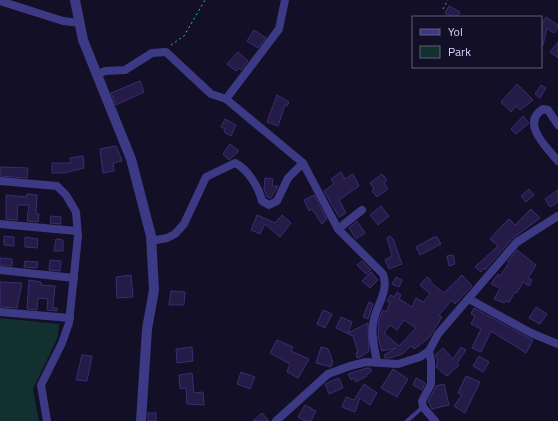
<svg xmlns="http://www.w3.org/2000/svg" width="558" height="421" font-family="'Titillium Web',sans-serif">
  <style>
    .green { fill: #12302f }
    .building { fill: #241b47; stroke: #3b2d73; fill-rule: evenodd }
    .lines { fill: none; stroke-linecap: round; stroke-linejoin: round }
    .path { stroke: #2fb8b0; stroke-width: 1; stroke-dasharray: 2 3; stroke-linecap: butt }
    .service { stroke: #3d3a85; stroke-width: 4 }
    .minor { stroke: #3d3a85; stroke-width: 8 }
    .tertiary { stroke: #3d3a85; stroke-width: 10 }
  </style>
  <rect width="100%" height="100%" fill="#130f26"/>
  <polygon class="green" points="0,318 59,324 58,337 33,389 39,421 0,421"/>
  <g class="building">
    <polygon points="449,6 460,12 457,17 453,17 445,13"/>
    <polygon points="546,17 558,25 558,28 554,33 547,28 543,45 541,45 541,25"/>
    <polygon points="254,30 266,38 258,48 247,41"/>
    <polygon points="558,42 558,58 550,52"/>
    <polygon points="238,52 248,61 241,70 239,68 236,71 227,64"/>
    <polygon points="140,81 144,92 116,105 111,93"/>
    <polygon points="517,84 533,100 520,110 516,106 511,112 501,102"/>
    <polygon points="541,85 546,88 540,98 535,94"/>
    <polygon points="277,95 289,102 287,106 285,105 278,126 267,122"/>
    <polygon points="523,116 529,123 516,134 511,129"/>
    <polygon points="225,119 236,125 231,136 224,132 225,129 221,127"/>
    <polygon points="230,144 239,151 229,160 223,154"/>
    <polygon points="116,146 122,161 113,163 114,171 103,173 100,149"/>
    <polygon points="83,156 84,168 64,173 52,173 52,163 71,163 70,158"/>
    <polygon points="0,167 28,168 27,178 0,176"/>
    <polygon points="341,172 345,179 353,174 359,186 339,200 346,213 339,217 324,191 334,184 331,179"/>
    <polygon points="382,174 387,180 384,183 388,189 377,197 372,191 374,189 370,183"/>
    <polygon points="265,178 273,179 272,186 278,186 271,198 267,197 264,189"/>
    <polygon points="529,189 534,195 526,202 521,196"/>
    <polygon points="558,190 558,202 550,207 545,199"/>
    <polygon points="27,194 37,195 36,214 39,214 38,222 27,221 29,205 18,205 17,220 6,219 6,195 26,197"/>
    <polygon points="314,195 327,219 322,224 312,209 309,211 304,200"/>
    <polygon points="381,206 389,216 378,225 370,215"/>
    <polygon points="531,209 540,218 513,238 485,270 484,268 481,272 475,267 498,246 490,239 500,228 509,219 515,225"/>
    <polygon points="257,215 275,223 282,215 291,223 280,237 265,224 260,234 251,230"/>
    <polygon points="51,216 61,217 61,224 50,223"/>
    <polygon points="357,221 365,233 356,239 349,228"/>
    <polygon points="4,236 14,237 14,246 4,245"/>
    <polygon points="390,236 393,239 402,264 389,269 385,260 392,256 387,238"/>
    <polygon points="25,237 38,239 37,248 25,247"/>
    <polygon points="434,237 437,237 441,244 420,255 416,247"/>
    <polygon points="56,239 63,240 63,251 54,251"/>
    <polygon points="517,250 536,265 528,278 532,280 529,286 523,282 517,293 515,292 509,302 506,301 504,303 494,299 500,288 491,284 498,274 500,276 509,263 508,261"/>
    <polygon points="453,255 455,264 449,266 447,256"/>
    <polygon points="0,258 12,259 12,266 0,265"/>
    <polygon points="50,260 61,261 60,271 49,270"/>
    <polygon points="25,261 38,262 37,268 24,267"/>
    <polygon points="362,261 371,270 366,274 357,265"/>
    <polygon points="371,272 378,280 370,288 362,281"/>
    <polygon points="131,275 133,297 117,298 116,277"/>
    <path d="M462,275L472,286L455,304L452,300L439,315L442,317L429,338L414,349L411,346L402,354L390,358H385L384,355L396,348L382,351L378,338L379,320L383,310L386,312L390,303L387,301L391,295L394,297L397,292L401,295L399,299L412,307L416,298L423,302L430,294L420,285L427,277L431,280L430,282L444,293ZM404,320L416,328L399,346L384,333L390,325L397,330Z"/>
    <polygon points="396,277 402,280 399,287 392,284"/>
    <polygon points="29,280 41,282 41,285 55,286 53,308 57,308 57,311 47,310 48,299 38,298 37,310 27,309"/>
    <polygon points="0,282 22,283 17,308 0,307"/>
    <polygon points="171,291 185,292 184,305 169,305"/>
    <polygon points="369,302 373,304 368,319 363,317"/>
    <polygon points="536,307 547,314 540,324 529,318"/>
    <polygon points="474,308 533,340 526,353 491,331 481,352 472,348 481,329 471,324 475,316 471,314"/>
    <polygon points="323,310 332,314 325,328 317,324"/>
    <polygon points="341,317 352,322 348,333 368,323 369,351 362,356 357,358 356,353 358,352 353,336 336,328"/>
    <polygon points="277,340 293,347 291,351 309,359 298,378 287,372 290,364 270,353"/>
    <polygon points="192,347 193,361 177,363 176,349"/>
    <polygon points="321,347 328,349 333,362 331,367 316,363"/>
    <polygon points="461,347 466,350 457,363 459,365 447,376 436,367 438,360 435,355 443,348 453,359"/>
    <polygon points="82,355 92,356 87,381 76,380"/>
    <polygon points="479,356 489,362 483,372 473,366"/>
    <polygon points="367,368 370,368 372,371 366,375 367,376 356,382 354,378 351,380 348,374"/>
    <polygon points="393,369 408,379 397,397 381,388"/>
    <polygon points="241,372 255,377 250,389 237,384"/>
    <polygon points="192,373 194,393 203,392 204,405 187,404 186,388 180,389 179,375"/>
    <polygon points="466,376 480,382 465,413 454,406 462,395 458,393"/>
    <polygon points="339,378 343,388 329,394 325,384"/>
    <polygon points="416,378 425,383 422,390 413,385"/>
    <polygon points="364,384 377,393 370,405 360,398 355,412 342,407 346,397 354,400"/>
    <polygon points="444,384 449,405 432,409 428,401 436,386"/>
    <polygon points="305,405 316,411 311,421 305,421 298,417"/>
    <rect x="148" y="413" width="8" height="8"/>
    <polygon points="262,413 269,421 253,421"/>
  </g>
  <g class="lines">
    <g class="path">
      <polyline points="443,9 448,0"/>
      <polyline points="171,45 184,36 205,0"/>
    </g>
    <polyline class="service" points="407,421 423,407"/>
    <g class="minor">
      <polyline points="0,1 63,21 80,23"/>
      <path d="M98,74L105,71L125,70L152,53L166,52L211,94L226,99L303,163L338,229L383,274C390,292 374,308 373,325C371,337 375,350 377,362"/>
      <polyline points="226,99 279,29 285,0"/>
      <path d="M558,125L548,110L543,109C520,123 547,148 558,161"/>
      <polyline points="0,181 57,186 66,195 76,212 78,236 69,323 62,343 41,385 47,421"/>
      <polyline points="0,224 77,231"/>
      <polyline points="338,229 362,210"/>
      <path d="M151,241L167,238L175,234L184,224L206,177L235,163C248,169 259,188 262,201L269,205L277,201L288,178L303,163"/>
      <polyline points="0,270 74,278"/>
      <polyline points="469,299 531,333 558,344"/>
      <polyline points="0,312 70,318"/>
      <polyline points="429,351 431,361 431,384 422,401 423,407 435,421"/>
      <polyline points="276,421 328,374 350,366 366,362 398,364 420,357 429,351 438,334 517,242 558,216"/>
    </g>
    <polyline class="tertiary" points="75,0 83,40 131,159 151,236 154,290 147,329 141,421"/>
  </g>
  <rect x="412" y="16" width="130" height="52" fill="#130f26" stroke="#625e7d"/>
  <rect x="420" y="29" width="20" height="6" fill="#3d3a85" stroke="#625e7d"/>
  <text x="448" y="36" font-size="12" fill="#d9d4ff">Yol</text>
  <rect x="420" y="46" width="20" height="12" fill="#12302f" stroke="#625e7d"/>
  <text x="448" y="56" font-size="12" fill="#d9d4ff">Park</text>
</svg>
